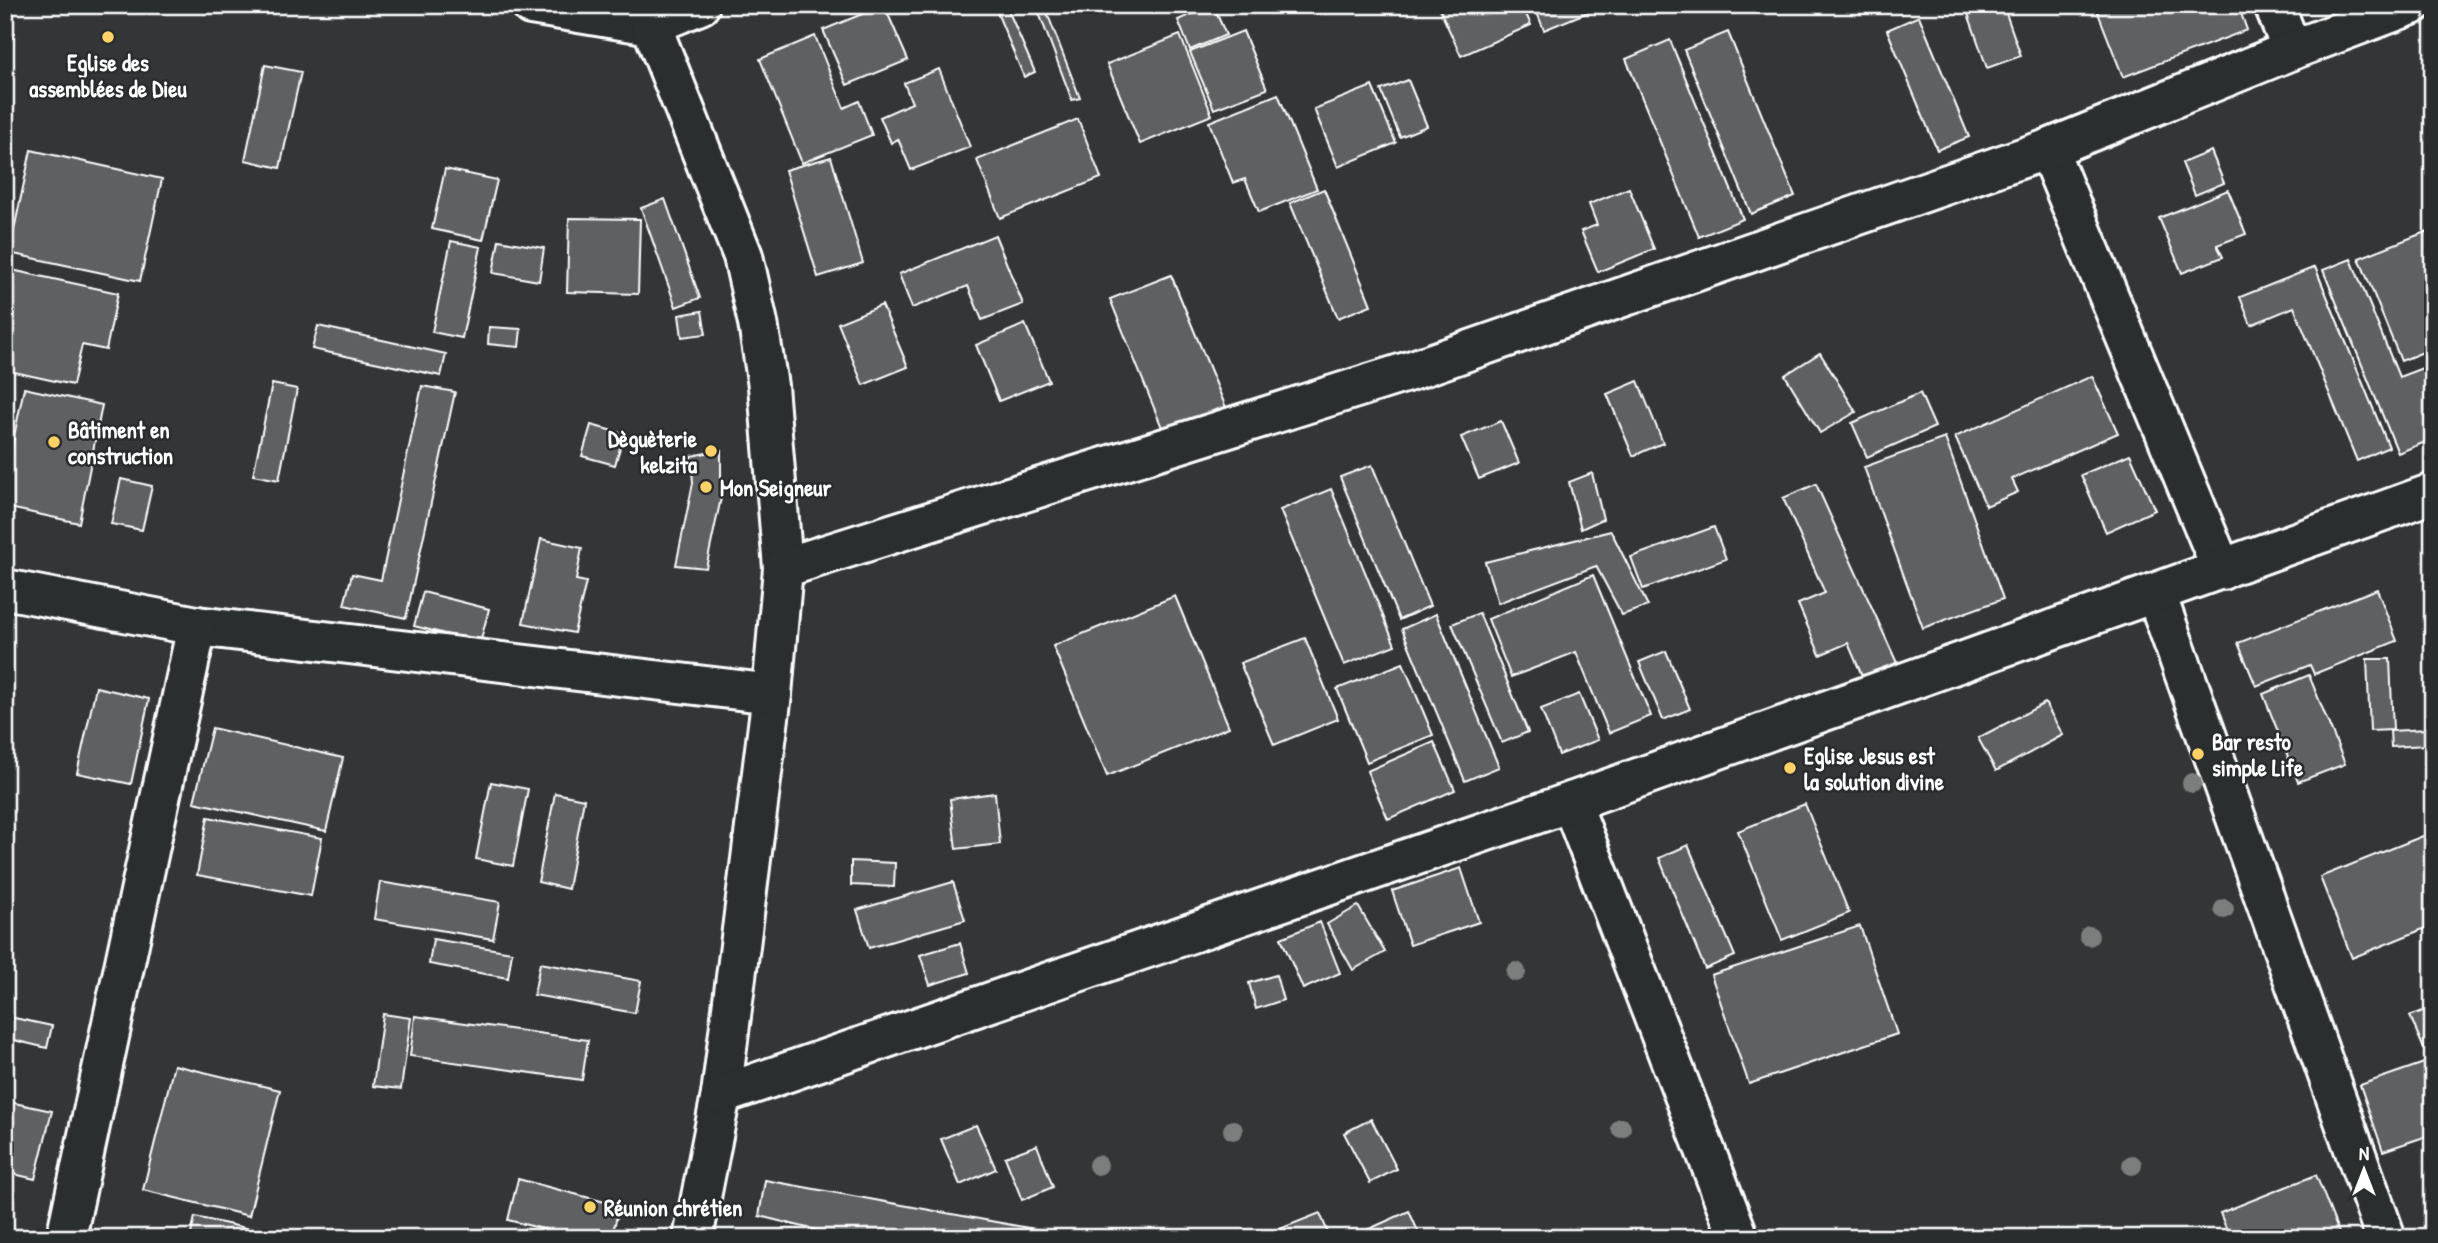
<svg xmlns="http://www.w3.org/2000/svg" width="2438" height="1243" font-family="'Patrick Hand',sans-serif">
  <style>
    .building { fill: #5f6162; stroke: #fff; stroke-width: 2 }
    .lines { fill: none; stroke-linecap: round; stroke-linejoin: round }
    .street-casing { stroke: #fff; stroke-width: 44 }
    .street { stroke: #2a2d2e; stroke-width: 38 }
    .tree { fill: #7c7e7e }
    .poi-dot { fill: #ffd166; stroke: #2a2d2e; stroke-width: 2.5 }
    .labels { text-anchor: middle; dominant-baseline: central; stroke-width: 5; stroke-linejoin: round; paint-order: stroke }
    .poi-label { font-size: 23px; font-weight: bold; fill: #fff; stroke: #2a2d2e; text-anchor: start }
  </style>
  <rect width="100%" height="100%" fill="#333536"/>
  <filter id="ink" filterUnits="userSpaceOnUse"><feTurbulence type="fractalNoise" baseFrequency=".0143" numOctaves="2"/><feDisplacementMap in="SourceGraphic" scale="14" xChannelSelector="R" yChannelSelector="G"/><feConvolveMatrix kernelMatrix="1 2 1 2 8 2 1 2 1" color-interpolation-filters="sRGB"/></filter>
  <g filter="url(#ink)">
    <g class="building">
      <polygon points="884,5 908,60 847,85 823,30"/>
      <polygon points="988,5 1006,5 1035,72 1024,77 996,10 990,11"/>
      <polygon points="1036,5 1044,5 1080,98 1072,100"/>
      <polygon points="1213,5 1226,35 1190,50 1178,20"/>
      <polygon points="1445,5 1522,5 1531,25 1461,56 1439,8"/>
      <polygon points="1534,5 1605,5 1544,30"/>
      <polygon points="1965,5 2003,5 2021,56 1987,68"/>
      <polygon points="2095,5 2238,5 2247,30 2123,77"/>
      <polygon points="1919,16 1969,137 1937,150 1887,30"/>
      <polygon points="1243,31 1267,89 1214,109 1190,52"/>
      <polygon points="1728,32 1795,196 1751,214 1684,50"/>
      <polygon points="1180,35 1212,115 1140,144 1107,64"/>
      <polygon points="815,36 844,108 859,101 872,135 802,163 760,59"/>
      <polygon points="1670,40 1743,219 1699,237 1626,59"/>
      <polygon points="265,65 301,72 280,168 245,160"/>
      <polygon points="939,69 970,147 911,170 898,139 891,143 880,117 912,103 904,83"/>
      <polygon points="1408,80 1427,126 1400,137 1381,90"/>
      <polygon points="1372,86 1396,143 1338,167 1314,109"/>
      <polygon points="1278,94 1317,189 1259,212 1245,179 1233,183 1209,122"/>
      <polygon points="1078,119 1101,178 1000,218 977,160"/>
      <polygon points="31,150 162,179 140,281 9,253"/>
      <polygon points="2211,151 2224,183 2195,195 2182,163"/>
      <polygon points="831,157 863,263 818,277 785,170"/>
      <polygon points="445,169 497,180 483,240 432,229"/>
      <polygon points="1629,188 1654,249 1598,272 1581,231 1597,225 1589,204"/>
      <polygon points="1324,189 1371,305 1338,318 1290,203"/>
      <polygon points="2228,190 2246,234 2217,245 2223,257 2182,273 2159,218"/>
      <polygon points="665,199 700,298 676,307 641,208"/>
      <polygon points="569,218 640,219 638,294 567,292"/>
      <polygon points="2433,229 2433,348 2401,361 2359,258"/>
      <polygon points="995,235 1023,304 982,320 968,286 912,308 899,274"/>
      <polygon points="499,240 544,248 539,281 493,273"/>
      <polygon points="451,241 481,247 462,338 432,332"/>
      <polygon points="2351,259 2399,377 2433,364 2433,439 2398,453 2323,270"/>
      <polygon points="2315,267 2389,447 2357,461 2294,307 2251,325 2240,297"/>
      <polygon points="7,269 118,293 106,350 82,345 73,385 5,370"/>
      <polygon points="1171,275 1227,410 1165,435 1110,299"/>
      <polygon points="882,305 908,367 863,385 838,323"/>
      <polygon points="702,311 706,334 682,337 679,315"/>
      <polygon points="1025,324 1049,381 999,401 976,345"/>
      <polygon points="318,326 446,354 441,376 312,349"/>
      <polygon points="489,327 521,329 519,347 488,344"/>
      <polygon points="1820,353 1856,412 1820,433 1785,375"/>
      <polygon points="2092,376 2118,433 2012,479 2018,492 1986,506 1955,437"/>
      <polygon points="1638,381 1663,443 1633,456 1607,394"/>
      <polygon points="272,384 297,389 279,480 253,475"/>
      <polygon points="422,386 455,392 406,618 344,605 352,574 381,580"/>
      <polygon points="24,388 102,405 79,523 5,507 5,480"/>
      <polygon points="1920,393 1935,427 1867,457 1852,423"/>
      <polygon points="1501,421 1519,463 1479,479 1461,437"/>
      <polygon points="591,425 624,434 615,465 582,456"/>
      <polygon points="1945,438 2003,599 1923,628 1864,467"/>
      <polygon points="721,450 721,498 706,568 676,565 693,483 691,456"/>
      <polygon points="2130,454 2155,510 2106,532 2081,475"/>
      <polygon points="1372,465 1430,606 1399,620 1340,477"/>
      <polygon points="1592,473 1603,519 1581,529 1569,482"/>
      <polygon points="121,479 152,486 142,530 111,524"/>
      <polygon points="1816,484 1897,663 1863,678 1848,643 1820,655 1798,604 1825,593 1783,498"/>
      <polygon points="1331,489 1395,645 1344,665 1280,510"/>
      <polygon points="1714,527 1726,559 1643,589 1631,557"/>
      <polygon points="1611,531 1648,606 1622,615 1596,566 1498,603 1485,562"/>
      <polygon points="541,539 582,548 576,580 586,582 574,633 523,623"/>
      <polygon points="1593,575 1651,716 1609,733 1576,652 1511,677 1488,619"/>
      <polygon points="2377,589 2397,641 2314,674 2310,665 2256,686 2238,643"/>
      <polygon points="423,592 489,609 480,643 414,626"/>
      <polygon points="1175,596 1229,727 1107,776 1053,646"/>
      <polygon points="1479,613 1528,732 1502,743 1452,624"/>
      <polygon points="1436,614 1499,767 1465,781 1402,629"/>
      <polygon points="1305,638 1338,719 1274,745 1240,663"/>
      <polygon points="1666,651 1690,709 1663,720 1639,662"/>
      <polygon points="2367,659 2390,659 2393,730 2370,731"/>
      <polygon points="1403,663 1433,735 1367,762 1337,689"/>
      <polygon points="2309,675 2345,764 2298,782 2263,694"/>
      <polygon points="96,687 149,699 131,784 77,773"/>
      <polygon points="1579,694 1598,740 1559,755 1541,709"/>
      <polygon points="2045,703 2063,735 1996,771 1978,738"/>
      <polygon points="212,728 343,758 326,831 194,802"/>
      <polygon points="2427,729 2427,745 2391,747 2390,731"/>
      <polygon points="1434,742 1455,790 1388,819 1367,771"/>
      <polygon points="491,782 528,789 513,866 476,859"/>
      <polygon points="555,793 584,799 568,889 538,882"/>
      <polygon points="995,793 1000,844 956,849 950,799"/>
      <polygon points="1805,804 1849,913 1782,940 1738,831"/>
      <polygon points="208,817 322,838 311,896 197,875"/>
      <polygon points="2433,832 2433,925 2352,958 2320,877"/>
      <polygon points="1688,845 1735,956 1705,969 1659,858"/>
      <polygon points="851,861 895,863 894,887 851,885"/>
      <polygon points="1461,868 1479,922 1410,945 1392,891"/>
      <polygon points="380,882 500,902 493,939 374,919"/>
      <polygon points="953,882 965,920 869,948 857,910"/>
      <polygon points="1358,906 1385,952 1353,970 1327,924"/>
      <polygon points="1320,922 1340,973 1303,989 1281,938"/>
      <polygon points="1860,926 1897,1034 1749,1084 1711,975"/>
      <polygon points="433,939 512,952 508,978 429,964"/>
      <polygon points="960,943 969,973 930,985 920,955"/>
      <polygon points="540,963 641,981 635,1013 534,995"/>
      <polygon points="1276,975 1283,1000 1256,1009 1249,983"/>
      <polygon points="2433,1007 2433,1046 2424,1049 2410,1016"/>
      <polygon points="383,1014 411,1018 401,1089 373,1086"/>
      <polygon points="5,1016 52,1026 47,1048 5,1038"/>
      <polygon points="415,1016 588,1040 582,1080 410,1056"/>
      <polygon points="2433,1060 2433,1134 2383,1151 2360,1085"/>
      <polygon points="174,1065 280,1090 249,1216 143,1190"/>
      <polygon points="5,1101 52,1111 35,1179 5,1172"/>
      <polygon points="1371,1119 1397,1169 1370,1183 1344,1133"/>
      <polygon points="976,1125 996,1169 960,1185 941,1139"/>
      <polygon points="1037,1145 1053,1187 1022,1200 1005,1157"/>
      <polygon points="2316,1175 2341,1238 2300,1238 2298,1233 2286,1238 2230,1238 2220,1213"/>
      <polygon points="518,1179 620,1206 611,1238 578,1238 508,1220"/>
      <polygon points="765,1180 1062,1234 1064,1238 848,1238 759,1216"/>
      <polygon points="1409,1211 1421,1238 1349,1238"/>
      <polygon points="1320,1213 1330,1238 1257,1238"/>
      <polygon points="195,1217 287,1237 287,1238 190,1238"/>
    </g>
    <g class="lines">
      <defs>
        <g id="street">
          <polyline points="531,5 651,25 700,5"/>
          <polyline points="643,5 743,256 758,323 768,386 783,568 772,694 721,1095 693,1238"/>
          <polyline points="2274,5 2292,50"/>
          <polyline points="2048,149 2222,570"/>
          <polyline points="783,568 1410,371 2048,149 2292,50 2412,5"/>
          <polyline points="5,589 197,626 772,694"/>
          <polyline points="2156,594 2386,1238"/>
          <polyline points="1571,802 1739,1238"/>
          <polyline points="721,1095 1571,802 2433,493"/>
          <polyline points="66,1238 197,626"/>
        </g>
      </defs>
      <use href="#street" class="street-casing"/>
      <use href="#street" class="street"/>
    </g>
    <g class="tree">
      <circle cx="2192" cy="783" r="10"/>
      <circle cx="2224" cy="909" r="10"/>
      <circle cx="2089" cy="936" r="10"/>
      <circle cx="1516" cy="972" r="10"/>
      <circle cx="1621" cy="1128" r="10"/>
      <circle cx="1233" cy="1130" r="10"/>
      <circle cx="1098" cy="1165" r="10"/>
      <circle cx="2132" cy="1165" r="10"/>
    </g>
  </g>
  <g class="poi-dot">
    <circle cx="108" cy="37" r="7"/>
    <circle cx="54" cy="442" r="7"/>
    <circle cx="711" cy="451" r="7"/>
    <circle cx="706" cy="487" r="7"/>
    <circle cx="2198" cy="754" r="7"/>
    <circle cx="1790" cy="768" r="7"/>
    <circle cx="590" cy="1207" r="7"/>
  </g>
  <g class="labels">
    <g class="poi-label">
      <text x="108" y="62" text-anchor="middle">Eglise des<tspan x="108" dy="26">assemblées de Dieu</tspan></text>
      <text x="68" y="429">Bâtiment en<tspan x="68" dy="26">construction</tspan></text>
      <text x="697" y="438" text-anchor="end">Dèguèterie<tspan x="697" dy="26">kelzita</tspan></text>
      <text x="720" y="487">Mon Seigneur</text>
      <text x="2212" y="741">Bar resto<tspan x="2212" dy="26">simple Life</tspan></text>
      <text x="1804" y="755">Eglise Jesus est<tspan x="1804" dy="26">la solution divine</tspan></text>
      <text x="604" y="1207">Réunion chrétien</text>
    </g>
  </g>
  <rect width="2438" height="1243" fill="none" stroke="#2a2d2e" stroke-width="28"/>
  <rect x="14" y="14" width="2410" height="1215" fill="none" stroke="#fff" stroke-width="2.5" filter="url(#ink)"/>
  <g transform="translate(2364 1170)" stroke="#2a2d2e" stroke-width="5" paint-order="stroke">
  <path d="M0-5L12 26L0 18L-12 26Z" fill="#ffffff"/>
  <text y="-10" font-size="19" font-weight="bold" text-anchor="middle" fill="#ffffff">N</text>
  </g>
</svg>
